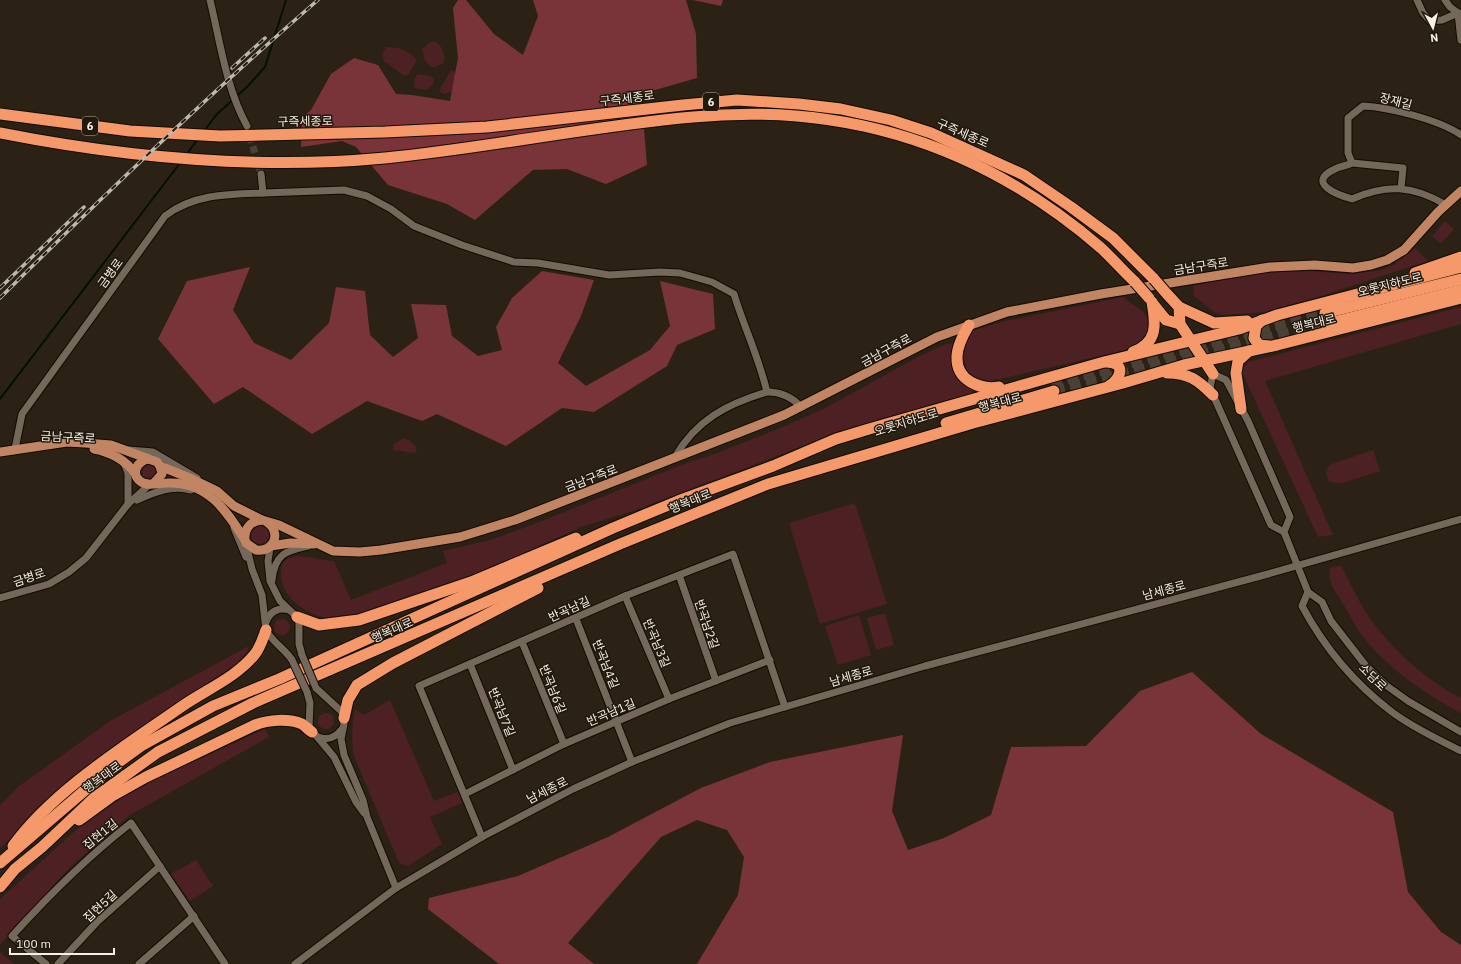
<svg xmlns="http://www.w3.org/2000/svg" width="1461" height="964" font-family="'IBM Plex Sans','Noto Sans KR',sans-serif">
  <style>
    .green { fill: #4d2023 }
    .forest { fill: #793439 }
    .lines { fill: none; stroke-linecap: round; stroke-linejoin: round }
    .stream { stroke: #031100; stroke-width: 2 }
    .minor-tunnel { stroke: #494135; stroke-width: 7; stroke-dasharray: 7 3.5; stroke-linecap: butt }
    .highway-tunnel { stroke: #494135; stroke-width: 11; stroke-dasharray: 11 5.5; stroke-linecap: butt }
    .minor-casing { stroke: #130b02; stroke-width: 9 }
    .major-casing { stroke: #130b02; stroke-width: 11 }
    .highway-casing { stroke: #130b02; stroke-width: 13 }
    .minor { stroke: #73685a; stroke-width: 7 }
    .major { stroke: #c18564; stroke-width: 9 }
    .highway { stroke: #f5996a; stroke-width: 11 }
    .rail-casing { stroke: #bfb8af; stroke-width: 3.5 }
    .rail { stroke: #21190c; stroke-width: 2; stroke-dasharray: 6; stroke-linecap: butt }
    .minor-bridge-casing { stroke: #130b02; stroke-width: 9; stroke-linecap: butt }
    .highway-bridge-casing { stroke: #130b02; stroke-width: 13; stroke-linecap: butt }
    .minor-bridge { stroke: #73685a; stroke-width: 7 }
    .highway-bridge { stroke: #f5996a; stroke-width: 11 }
    .labels { text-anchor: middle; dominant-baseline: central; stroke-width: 3; stroke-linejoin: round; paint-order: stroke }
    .shield { fill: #21190c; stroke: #b6b0a6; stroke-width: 1 }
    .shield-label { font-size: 11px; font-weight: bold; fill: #f6f0e8 }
    .street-label { font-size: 12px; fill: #f6f0e8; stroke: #21190c }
  </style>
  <rect width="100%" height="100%" fill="#2b2215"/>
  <g class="green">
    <polygon points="435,41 441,47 445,57 443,63 436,67 431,67 425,61 422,49 429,43"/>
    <path d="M386,47C400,47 408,50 417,60L409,74L405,76C397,72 393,66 384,62L382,55Z"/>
    <polygon points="451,70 458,74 455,91 443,94 439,91"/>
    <polygon points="417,74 431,76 434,80 433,85 426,90 415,88 414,82"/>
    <polygon points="1445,221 1454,229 1441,244 1432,236"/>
    <polygon points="1415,248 1428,261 1315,298 1264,312 1224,315 1214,312 1194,296 1193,286 1257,273 1307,271 1351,274 1382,270 1395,264"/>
    <path d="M1123,297C1136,309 1141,305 1151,324L1147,340L1135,348L991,381L978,378L970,374L966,368L961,354L969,332L1001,322Z"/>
    <polygon points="1461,307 1461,324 1265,381 1333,535 1318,537 1241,370 1248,362"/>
    <path d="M953,343L973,388L972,394L824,438L633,511L581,527L475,575L348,618C319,623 279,604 281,570C281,565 284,560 289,558C303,553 319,561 334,561L351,600L447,563L443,551L490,540L542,521L684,464L717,453L778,429L825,408L918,357L946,344Z"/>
    <path d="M404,438C410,440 413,443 417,448L415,453L393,450L394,444Z"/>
    <polygon points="1373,450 1380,471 1342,483 1329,482 1326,474 1329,465"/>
    <circle cx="149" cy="472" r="7"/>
    <polygon points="855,503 887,604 820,624 789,523"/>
    <circle cx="260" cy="535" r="9"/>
    <path d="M1341,565C1350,582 1358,601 1369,617C1393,650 1424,679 1461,698V713C1423,693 1386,667 1360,633C1354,624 1349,613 1343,604C1336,591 1327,583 1330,568Z"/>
    <polygon points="885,613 894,645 876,650 867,618"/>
    <polygon points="859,615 871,655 838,665 825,626"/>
    <circle cx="282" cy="627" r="8"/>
    <polygon points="249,646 247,652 231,670 173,706 96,761 0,848 0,805 19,786 110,721"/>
    <path d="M390,700L434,801L458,792L462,803L430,817L442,844L408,866L399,863L354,756C351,740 352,725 355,709L364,715Z"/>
    <circle cx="326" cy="721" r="8"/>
    <polygon points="265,729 269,737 130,815 69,868 0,945 0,899 76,830 136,788"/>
    <polygon points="196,860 213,886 190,901 171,874"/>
    <polygon points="0,952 14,964 0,964"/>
  </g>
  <g class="forest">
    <polygon points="458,0 466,0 494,34 523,55 538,16 533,0 686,0 696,34 697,78 641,94 647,165 606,184 567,169 533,170 475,220 447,204 388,185 356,147 342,141 301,147 302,118 311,110 331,74 354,58 378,65 396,94 412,95 450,101 458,58 453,8"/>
    <polygon points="693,0 723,0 721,6"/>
    <polygon points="250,267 233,310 254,343 291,360 329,323 336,287 365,291 370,335 393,357 418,338 411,304 446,305 452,336 478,356 502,350 496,327 512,298 542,271 594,280 581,316 558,363 586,386 650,350 670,326 660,281 713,294 715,329 677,345 667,366 594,412 562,408 506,446 437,414 422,421 367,401 312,434 243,387 214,404 158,339 187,281"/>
    <polygon points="1192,672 1261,734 1393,812 1408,892 1441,932 1461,945 1461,964 697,964 738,895 744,857 727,830 697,820 661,837 568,943 594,964 499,964 428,909 429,898 518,876 608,837 701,788 770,762 903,735 892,811 908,850 944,838 991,815 1011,747 1086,746 1140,691"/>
  </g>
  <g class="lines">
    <g class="stream">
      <polyline points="204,131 217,114 248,86 265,67 286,0"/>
      <polyline points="186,155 198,139"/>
      <polyline points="0,399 180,163"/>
    </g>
    <polyline class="minor-tunnel" points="247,126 261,174"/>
    <g class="highway-tunnel">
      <polyline points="1051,383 1325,313"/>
      <polyline points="1054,391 1326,324"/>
    </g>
    <defs>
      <g id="minor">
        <path d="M210,0C220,41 226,88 247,126"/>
        <polyline points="1417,0 1423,13 1430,21 1442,20 1458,13"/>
        <polyline points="1445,0 1450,7 1461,15"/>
        <polyline points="1458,13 1461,40"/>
        <path d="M1352,163C1347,166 1340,166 1335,169C1305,183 1338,195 1352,199C1386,184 1413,185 1446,205"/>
        <path d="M1401,188L1403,168L1352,163L1348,153V118L1363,106C1388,107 1440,120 1461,135"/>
        <path d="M263,193L344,190L367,196L391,209L414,226L462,245L514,262L538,263L609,275L660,272L680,273L712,282L734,294C744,327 759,358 767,392C727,404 696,420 675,457"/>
        <path d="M767,392C781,392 792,397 801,407"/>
        <path d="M15,449L22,414L165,216C193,194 229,194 263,193L261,174"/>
        <polyline points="129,450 153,452 197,478"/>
        <polyline points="124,463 128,473 128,504"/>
        <path d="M137,500C155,492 171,485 191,490"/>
        <polyline points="234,528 246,557"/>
        <polyline points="1284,532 1290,517 1248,421 1226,380 1213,374 1210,388 1271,525 1284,532 1308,592 1322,602 1331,621 1366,666 1387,686 1408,701 1461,732"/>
        <path d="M245,540L252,569L262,595L266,630C272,642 285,649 292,660"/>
        <polyline points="270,548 268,561 270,581 280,601 297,617 299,622 299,644 302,655"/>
        <polyline points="679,575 716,681"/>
        <path d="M272,580C275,554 285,551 308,546"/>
        <path d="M1308,592L1302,606C1324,647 1355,684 1392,712C1413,728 1438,739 1461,751"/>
        <polyline points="625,596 669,699"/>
        <polyline points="0,598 49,584 69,572 86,558 128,504 150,484"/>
        <polyline points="576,619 632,762"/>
        <path d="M266,622C270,611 279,607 289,610"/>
        <polyline points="522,642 564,744"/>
        <polyline points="470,664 513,770"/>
        <polyline points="316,688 342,712 344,724 341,739 344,755 363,800 367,817 396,888"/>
        <polyline points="307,692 310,703 309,727 334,757 356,802 364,813"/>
        <path d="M318,737C328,741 336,737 342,729"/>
        <polyline points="465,794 564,744 669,699 770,660"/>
        <polyline points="482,837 419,686 625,596 733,554 785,707"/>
        <path d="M46,964L12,936C50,894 87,857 131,823L225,964"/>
        <polyline points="58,964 97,922 160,866"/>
        <polyline points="139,964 194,916"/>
        <polyline points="295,964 396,888 482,837 573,789 632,762 730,723 925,666 1268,574 1461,519"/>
      </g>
      <g id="major">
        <path d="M94,449C110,452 125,460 135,473"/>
        <polyline points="0,452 67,442 85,443 111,445 157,462 160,466 162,474 154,483"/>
        <path d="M148,459C138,461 130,473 140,481C147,487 159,483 167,483C207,481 226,510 245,540"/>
        <polyline points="160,466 192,479 217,491 234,506 262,520 279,525 333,551 360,552 381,550 460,537 515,520 784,415 937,337 1007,312 1101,294 1270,267 1315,265 1353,268 1371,265 1387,260 1404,250 1438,212 1461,191"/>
        <path d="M245,540C244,529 250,521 262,520"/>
        <path d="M246,543L256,550C274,553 282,532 267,522"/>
        <polyline points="271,546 290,543 314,544"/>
      </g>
      <g id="highway">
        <polyline points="0,114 130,131 220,136 385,132 487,127 683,105 737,100 799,104 841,109 891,120 931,133 1024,175 1071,207 1113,238 1154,279"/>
        <path d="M0,133C127,158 256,170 385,158C488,148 590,126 693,117C847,102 984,147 1101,248C1113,259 1123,271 1135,282"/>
        <polyline points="1415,273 1461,257"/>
        <polyline points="1167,294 1179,307 1180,324 1213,374"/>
        <polyline points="1153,304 1166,320 1180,324"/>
        <polyline points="1179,307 1214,323 1247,321"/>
        <polyline points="1325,313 1461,279"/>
        <polyline points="1262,320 1256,326 1254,338 1259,345 1269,346"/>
        <polyline points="1326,324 1461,290"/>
        <path d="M969,325C963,335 957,346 957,357C956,381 981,390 999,387"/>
        <path d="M1133,352C1158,343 1156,324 1152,302"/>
        <path d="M1106,362C1126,362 1122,378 1109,386"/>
        <path d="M1167,373C1189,373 1198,380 1213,395"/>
        <polyline points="1241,409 1236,373 1238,361 1249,351"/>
        <polyline points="946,423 1054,391"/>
        <polyline points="297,617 319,625 359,620 471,582 576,538"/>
        <polyline points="344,718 348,700 357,685 393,663 538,588"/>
        <path d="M79,820L112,796L146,777L255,725C268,720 288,718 302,724C305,726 309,730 312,732"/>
        <path d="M13,846C53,791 125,746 181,707C205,690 236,678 255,654C260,648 263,638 266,630"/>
        <polyline points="0,863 112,767 141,746 213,706 279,679 613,528 678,501 773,466 836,439 869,429 1104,362 1239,329 1277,315 1461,267"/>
        <polyline points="0,887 15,869 42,847 94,798 158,752 253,703 620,544 768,484 973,423 1123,383 1184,365 1277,345 1461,298"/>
      </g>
    </defs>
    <use href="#minor" class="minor-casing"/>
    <use href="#major" class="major-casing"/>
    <use href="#highway" class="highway-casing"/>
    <use href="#minor" class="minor"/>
    <use href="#major" class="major"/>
    <use href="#highway" class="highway"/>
    <defs>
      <g id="rail">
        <polyline points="232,68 265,38"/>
        <polyline points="0,288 84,207"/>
        <path d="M0,298C103,196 208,95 318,0"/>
      </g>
    </defs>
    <use href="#rail" class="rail-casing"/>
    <use href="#rail" class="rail"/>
    <defs>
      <g id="minor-bridge">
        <polyline points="302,655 316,688"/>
        <polyline points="292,660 307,692"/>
      </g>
      <g id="highway-bridge">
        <polyline points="1154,279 1167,294"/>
        <polyline points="1135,282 1149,298"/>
      </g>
    </defs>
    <use href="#minor-bridge" class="minor-bridge-casing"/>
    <use href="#highway-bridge" class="highway-bridge-casing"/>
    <use href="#minor-bridge" class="minor-bridge"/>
    <use href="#highway-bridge" class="highway-bridge"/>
  </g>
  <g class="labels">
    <g class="shield">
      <rect x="703" y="93" width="16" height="18" rx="3"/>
      <rect x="82" y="117" width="16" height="18" rx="3"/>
    </g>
    <g class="shield-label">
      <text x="711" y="102">6</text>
      <text x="90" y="126">6</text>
    </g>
    <g class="street-label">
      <text transform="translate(627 98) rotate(-7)">구즉세종로</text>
      <text transform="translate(1396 101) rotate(14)">장재길</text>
      <text transform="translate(305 121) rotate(-1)">구즉세종로</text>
      <text transform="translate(963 133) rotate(23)">구즉세종로</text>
      <text transform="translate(1201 266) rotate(-9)">금남구즉로</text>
      <text transform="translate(110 273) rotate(-54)">금병로</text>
      <text transform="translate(1390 284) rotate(-14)">오롯지하도로</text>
      <text transform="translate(1314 323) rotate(-14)">행복대로</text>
      <text transform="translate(886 350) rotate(-28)">금남구즉로</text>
      <text transform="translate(1000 402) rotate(-15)">행복대로</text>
      <text transform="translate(906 422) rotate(-17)">오롯지하도로</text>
      <text transform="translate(68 437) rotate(3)">금남구즉로</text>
      <text transform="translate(591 478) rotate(-21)">금남구즉로</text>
      <text transform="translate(690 501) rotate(-22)">행복대로</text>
      <text transform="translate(29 577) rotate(-19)">금병로</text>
      <text transform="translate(1164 590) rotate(-15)">남세종로</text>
      <text transform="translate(569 609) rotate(-24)">반곡남길</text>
      <text transform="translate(707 624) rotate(71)">반곡남2길</text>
      <text transform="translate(392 630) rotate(-24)">행복대로</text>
      <text transform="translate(657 643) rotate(67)">반곡남3길</text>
      <text transform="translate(606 664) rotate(68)">반곡남4길</text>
      <text transform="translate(851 676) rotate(-16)">남세종로</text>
      <text transform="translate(1373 677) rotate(44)">소담로</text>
      <text transform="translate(553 689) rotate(68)">반곡남6길</text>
      <text transform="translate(502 712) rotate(68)">반곡남7길</text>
      <text transform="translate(611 712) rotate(-23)">반곡남1길</text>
      <text transform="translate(102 777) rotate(-36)">행복대로</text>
      <text transform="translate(547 790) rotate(-27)">남세종로</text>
      <text transform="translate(100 834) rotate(-39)">집현1길</text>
      <text transform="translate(100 906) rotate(-43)">집현5길</text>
    </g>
  </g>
  <g transform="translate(1433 28) rotate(173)" stroke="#21190c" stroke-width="3" paint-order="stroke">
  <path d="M0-3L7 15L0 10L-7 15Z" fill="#f6f0e8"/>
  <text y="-6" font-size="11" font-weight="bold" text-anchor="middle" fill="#f6f0e8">N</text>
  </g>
  <path d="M10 948v6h104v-6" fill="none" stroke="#f6f0e8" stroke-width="2"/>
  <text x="16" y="948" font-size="12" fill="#f6f0e8" stroke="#21190c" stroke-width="3" paint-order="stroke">100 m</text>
</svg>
